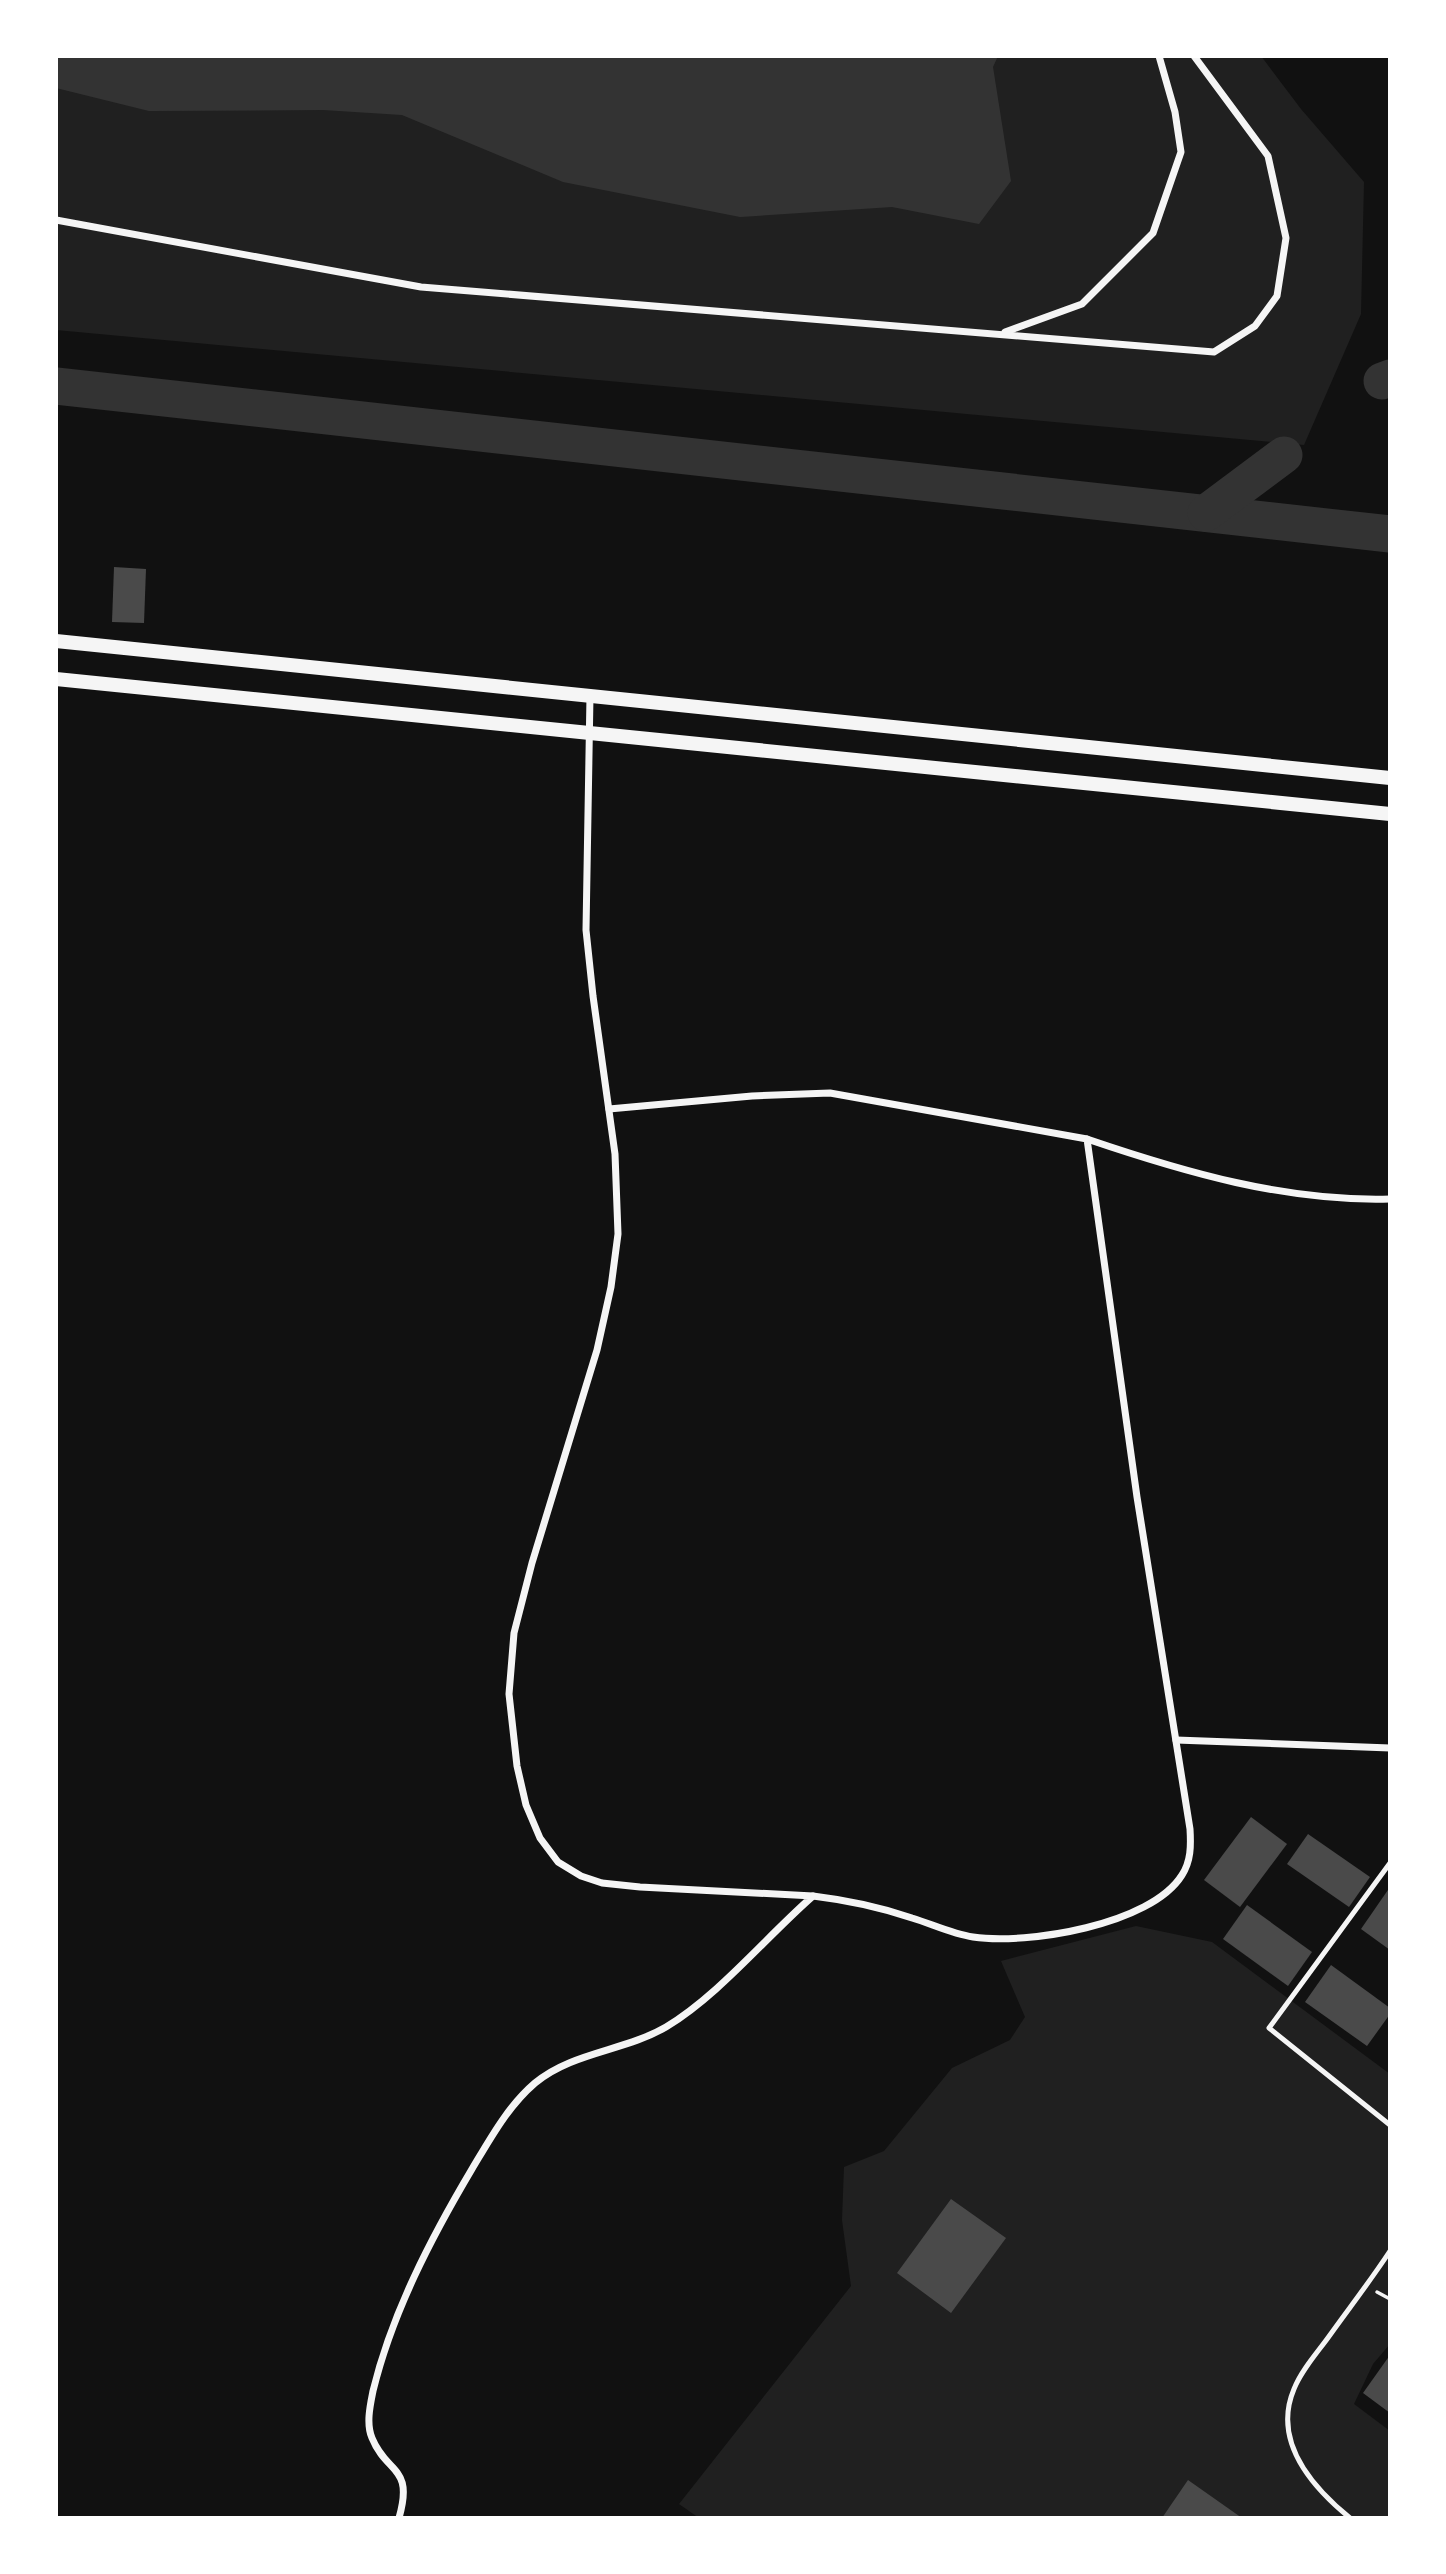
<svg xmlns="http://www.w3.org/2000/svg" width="1446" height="2574" font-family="Cabin,sans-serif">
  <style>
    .green { fill: #202020 }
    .water { fill: #333 }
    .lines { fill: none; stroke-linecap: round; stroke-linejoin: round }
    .river { stroke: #333; stroke-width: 37 }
    .building { fill: #4a4a4a }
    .path { stroke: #f5f5f5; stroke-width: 3.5 }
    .service { stroke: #f5f5f5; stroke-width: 5 }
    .minor { stroke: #f5f5f5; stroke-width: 7 }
    .secondary { stroke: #f5f5f5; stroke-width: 14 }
  </style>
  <rect width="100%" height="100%" fill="#111"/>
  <g class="green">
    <polygon points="56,56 1261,56 1301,109 1364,182 1361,314 1304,445 56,330"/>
    <polygon points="1136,1926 1212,1942 1390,2074 1390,2344 1373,2364 1354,2404 1390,2431 1390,2518 699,2518 679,2504 851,2286 842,2220 844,2167 884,2151 952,2068 1010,2040 1025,2017 1001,1961"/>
  </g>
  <polygon class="water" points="56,56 998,56 993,67 1011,181 979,224 892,207 740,217 563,182 402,115 323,110 149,111 56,88"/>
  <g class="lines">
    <g class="river">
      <polyline points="1382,381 1390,378"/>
      <polyline points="56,386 1390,534"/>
      <polyline points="1206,513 1284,455"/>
    </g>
  </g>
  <g class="building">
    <polygon points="114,567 146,569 144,623 112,622"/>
    <polygon points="1251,1817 1287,1844 1240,1907 1204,1880"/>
    <polygon points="1308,1834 1370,1877 1349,1907 1287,1864"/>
    <polygon points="1390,1887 1390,1950 1361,1929"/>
    <polygon points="1247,1905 1312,1952 1288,1986 1223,1939"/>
    <polygon points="1331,1965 1390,2008 1390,2014 1367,2046 1305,2002"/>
    <polygon points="951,2199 1006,2238 951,2313 897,2273"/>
    <polygon points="1390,2355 1390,2413 1363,2393"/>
    <polygon points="1188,2480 1242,2518 1162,2518"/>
  </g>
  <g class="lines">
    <polyline class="path" points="1377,2292 1390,2299"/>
    <g class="service">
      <polyline points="1390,1863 1269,2028 1390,2125"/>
      <path d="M1350,2518C1312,2487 1272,2441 1294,2389C1302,2369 1318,2352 1330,2335C1350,2307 1371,2280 1390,2251"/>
    </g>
    <g class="minor">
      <polyline points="56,220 421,287 1214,352 1255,326 1277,296 1286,238 1268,156 1194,56"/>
      <polyline points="1005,332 1082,304 1153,233 1181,152 1175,112 1159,56"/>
      <path d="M609,1109L752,1096L830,1093L1087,1139L1137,1497L1190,1829C1191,1846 1191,1861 1182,1875C1151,1925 1027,1945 973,1937C952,1934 932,1924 912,1918C880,1907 846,1900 813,1896"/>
      <path d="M1087,1139C1184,1172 1286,1202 1390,1199"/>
      <polyline points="1176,1740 1390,1748"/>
      <path d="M399,2518C414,2465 387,2475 372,2438C366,2424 370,2406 373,2391C392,2313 431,2238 472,2169C490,2139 508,2106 535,2083C572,2052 625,2051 666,2027C719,1995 765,1938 813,1896L640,1887L602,1883L581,1876L558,1862L540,1838L526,1805L517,1766L509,1694L514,1633L532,1563L597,1350L611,1287L618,1234L615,1154L593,996L586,930L590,696"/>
    </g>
    <g class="secondary">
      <polyline points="56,641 1390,778"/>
      <polyline points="56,679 1390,814"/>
    </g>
  </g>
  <rect width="1446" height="2574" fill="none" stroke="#ffffff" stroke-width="116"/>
</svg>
